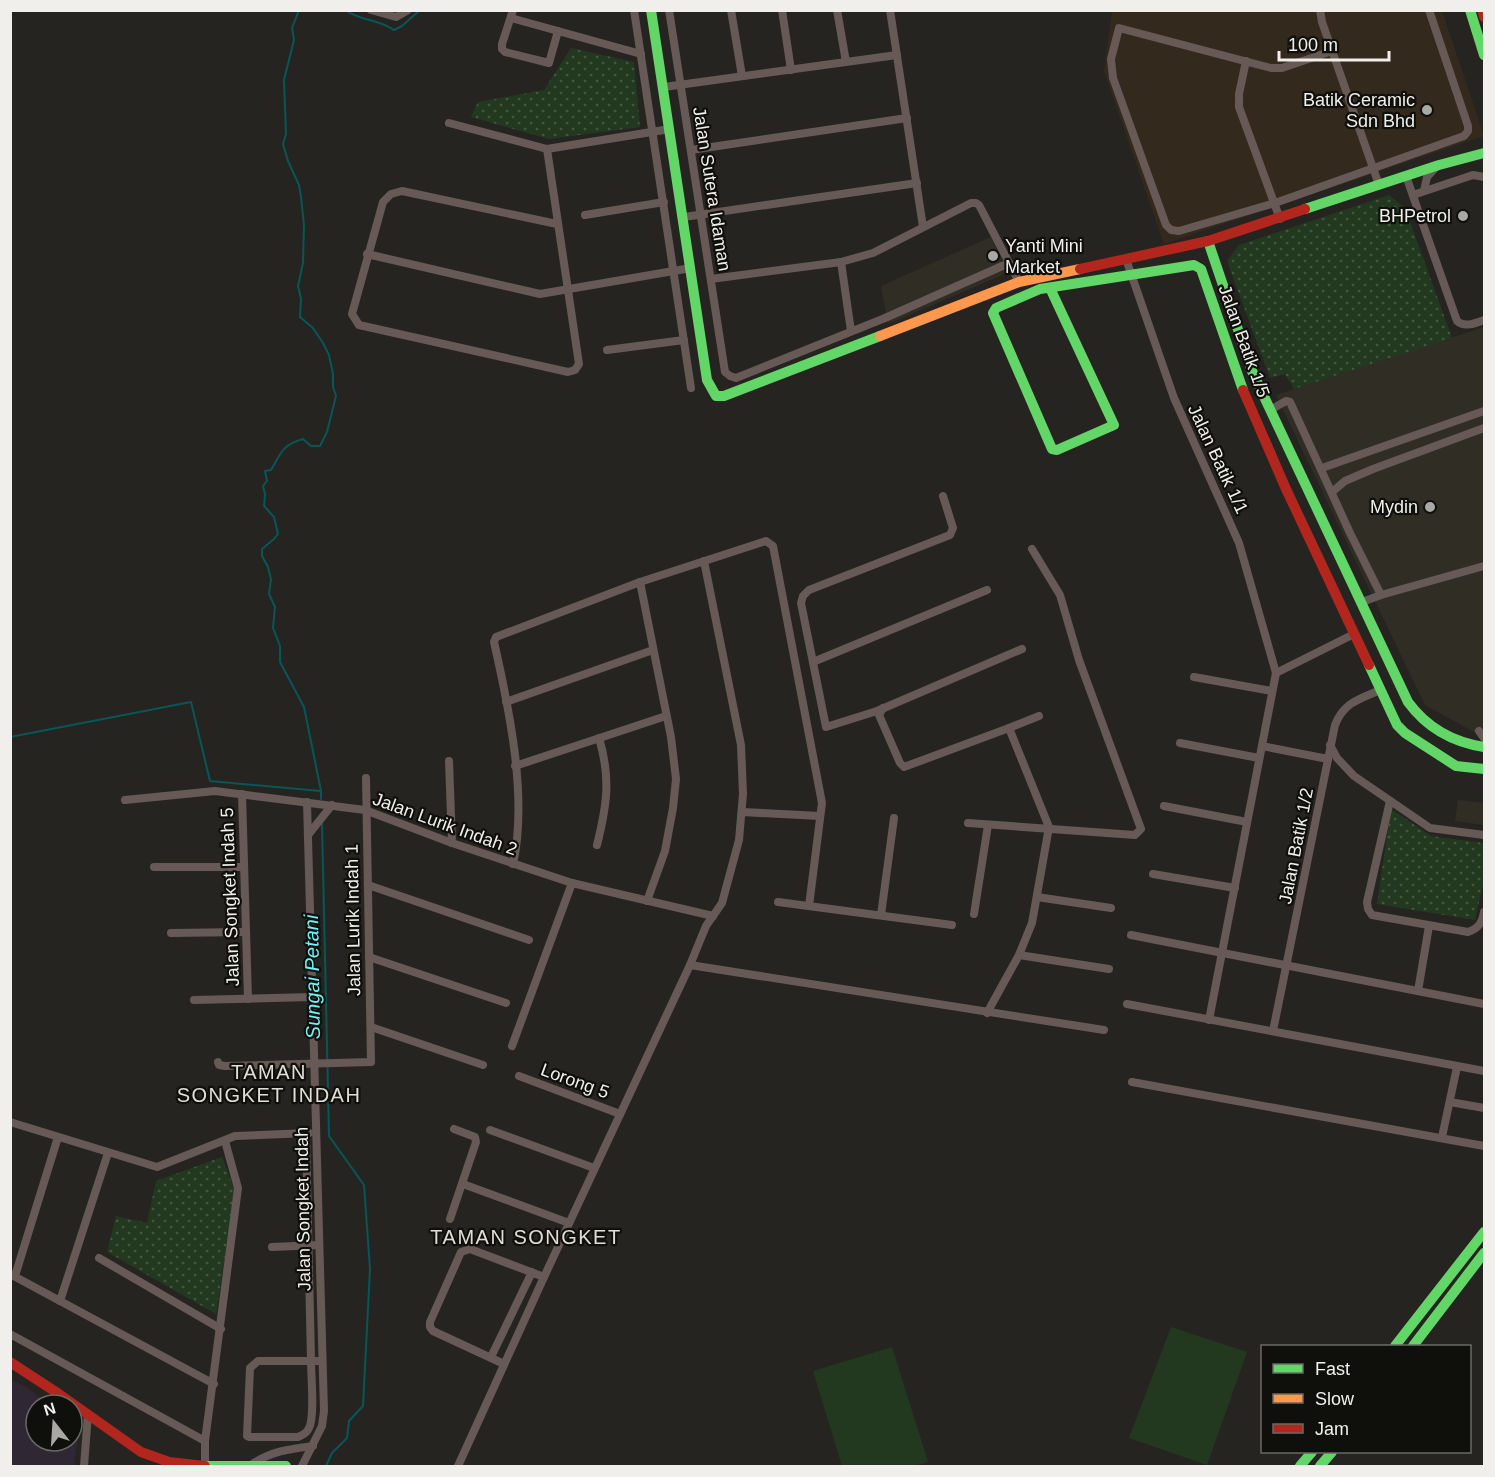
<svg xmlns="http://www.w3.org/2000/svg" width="1495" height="1477" font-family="Arial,sans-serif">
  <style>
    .built { fill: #302e24 }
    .industrial { fill: #34291d }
    .education { fill: #302734 }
    .grass { fill: url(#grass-dots) }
    .garden { fill: #223920 }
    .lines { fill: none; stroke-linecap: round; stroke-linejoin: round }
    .stream { stroke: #075758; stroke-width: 2 }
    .street { stroke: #675956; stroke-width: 8 }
    .fast { stroke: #63d668; stroke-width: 10 }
    .slow { stroke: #ff974d; stroke-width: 10 }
    .jam { stroke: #b3261e; stroke-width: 10 }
    .poi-dot { fill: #a9a8a5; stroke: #0f0f0c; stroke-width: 2 }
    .labels { text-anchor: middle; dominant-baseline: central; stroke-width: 4.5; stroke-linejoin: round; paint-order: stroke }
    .poi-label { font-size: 18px; fill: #f0efec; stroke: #0f0f0c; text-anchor: end }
    .street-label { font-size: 18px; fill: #f0efec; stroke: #0f0f0c }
    .water-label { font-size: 20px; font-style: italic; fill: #6af4f6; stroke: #0f0f0c }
    .neighbourhood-label { font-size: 20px; letter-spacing: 1.5px; fill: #e0ddd7; stroke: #0f0f0c }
  </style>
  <defs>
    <pattern id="grass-dots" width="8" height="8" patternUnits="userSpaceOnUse" patternTransform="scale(1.5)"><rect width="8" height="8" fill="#223920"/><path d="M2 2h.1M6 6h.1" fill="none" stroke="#425641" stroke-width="1.8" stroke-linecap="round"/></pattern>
  </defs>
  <rect width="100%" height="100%" fill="#262421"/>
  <g class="built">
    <polygon points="991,237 1007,273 888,324 881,286"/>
    <polygon points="1484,327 1484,733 1474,732 1425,705 1276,395"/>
    <polygon points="1458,800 1484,803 1484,825 1455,821"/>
  </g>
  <polygon class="industrial" points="1112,11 1442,11 1484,136 1164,244 1104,71"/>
  <polygon class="education" points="10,1379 26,1387 49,1405 36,1405 36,1441 72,1441 72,1423 79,1428 74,1466 11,1466"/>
  <g class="grass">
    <polygon points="571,48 634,62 640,127 549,139 471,117 478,102 544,90"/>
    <polygon points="1389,195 1405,208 1452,338 1294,389 1285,374 1270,378 1227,261 1239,245"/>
    <polygon points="1391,809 1431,836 1484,843 1484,880 1475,920 1377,904"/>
    <polygon points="222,1157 235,1191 216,1314 107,1252 116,1216 147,1223 156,1181"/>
  </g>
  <g class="garden">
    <polygon points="1171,1327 1247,1352 1207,1465 1129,1438"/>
    <polygon points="892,1347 928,1462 914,1466 842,1466 813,1371"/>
  </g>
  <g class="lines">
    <g class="stream">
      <path d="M299,10L292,28L294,40L284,80L286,134L283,144L288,161L299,185L301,197L304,225L303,263L298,286L301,299L300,317L313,328L323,343L329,355L333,374V387L336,396L327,432L320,446H311L303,439C282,445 281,453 271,470L265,471L267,481L263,486L265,494L264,506L274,517L278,534L274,539L262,549V556L268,567L271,579L269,594L275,607L273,628L280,646V662L304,707L321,791"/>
      <path d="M345,10C360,21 379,19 394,30L402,26L420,10"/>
      <polyline points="10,737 191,702 210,781 321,791 321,799"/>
      <polyline points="322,822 329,1136 364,1185 370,1269 363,1406 349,1421 347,1438 332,1453 326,1466"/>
    </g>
    <g class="street">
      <polyline points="371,10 396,17 408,10"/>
      <polyline points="513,10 502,44 502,49 505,52 549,63 558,31"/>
      <polyline points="634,10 691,388"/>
      <polyline points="669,10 725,372 730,376 736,378 885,318 1009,263"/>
      <polyline points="731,10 742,76"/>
      <polyline points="782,10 791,70"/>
      <polyline points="837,10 846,62"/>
      <polyline points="890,10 923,227"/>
      <polyline points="1320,10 1322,22 1379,185"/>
      <polyline points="511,18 641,54"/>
      <polyline points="1332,51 1282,68 1271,68 1119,28 1111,59 1113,78 1166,225 1171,230 1179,231 1275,203 1464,136 1468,131 1468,126 1429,10"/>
      <polyline points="1246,61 1239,94 1239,107 1280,219"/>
      <polyline points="664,87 897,55"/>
      <polyline points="449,123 547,149 670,129"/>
      <polyline points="547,149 579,364 575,370 568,372 359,325 352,314 383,202 391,194 402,191 557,224"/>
      <polyline points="691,150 907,118"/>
      <path d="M1406,176L1457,321C1465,328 1476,323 1484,320"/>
      <polyline points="1424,191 1427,177 1435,168"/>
      <polyline points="1413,195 1473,175 1484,177"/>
      <polyline points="585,215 664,202"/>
      <polyline points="684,217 917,183"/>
      <polyline points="367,254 540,294 691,268"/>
      <polyline points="1126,259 1174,398 1239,543 1276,673 1209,1020"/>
      <polyline points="841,262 851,331"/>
      <polyline points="711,279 841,262 873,253 971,203 976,203 979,205 1019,282"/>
      <polyline points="607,350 684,340"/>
      <polyline points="1270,410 1286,401 1290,402 1350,533 1381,595"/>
      <polyline points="1322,468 1484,411"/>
      <polyline points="1332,492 1345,481 1373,469 1484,428"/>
      <polyline points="943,496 953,528 950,535 809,590 803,596 801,603 826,727 877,711 1022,649"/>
      <polyline points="640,582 671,737 676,779 673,808 665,851 647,901"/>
      <polyline points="1362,602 1381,595 1484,566"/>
      <polyline points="813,662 987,590"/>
      <polyline points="1276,673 1354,634"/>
      <polyline points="1194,677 1272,691"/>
      <polyline points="506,702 653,650"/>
      <polyline points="883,708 879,715 900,763 904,767 1009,728 1049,827 1032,923 1019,955 987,1013"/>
      <polyline points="1009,728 1039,716"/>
      <polyline points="1479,731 1484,738"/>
      <polyline points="1180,743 1259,758"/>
      <polyline points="1330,745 1337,758 1354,776 1430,828 1484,835"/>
      <polyline points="1262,746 1328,759"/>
      <polyline points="449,761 452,843"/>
      <polyline points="515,766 666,716"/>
      <polyline points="242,794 248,999"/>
      <polyline points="125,800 215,791 365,810 452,843 572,883 713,916"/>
      <path d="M1390,801L1367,902L1368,909L1372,915L1468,932C1479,928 1482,923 1484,912"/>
      <polyline points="1164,806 1247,822"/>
      <polyline points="742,812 820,816"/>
      <polyline points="968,823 1135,835 1141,829 1079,660 1060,595 1032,549"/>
      <polyline points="308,835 332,805"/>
      <path d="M597,845C607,805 611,778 599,738"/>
      <path d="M513,864C528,798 509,708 494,642L496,637L640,582L766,541L773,546L822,803L809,906"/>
      <polyline points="154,867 244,867"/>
      <polyline points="1153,874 1235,888"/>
      <polyline points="368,885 529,940"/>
      <polyline points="1037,897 1111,908"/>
      <polyline points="778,902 952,925"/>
      <polyline points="974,914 988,825"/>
      <polyline points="881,915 894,818"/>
      <polyline points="171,933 246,932"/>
      <polyline points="1131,935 1484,1004"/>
      <polyline points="1019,955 1109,969"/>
      <polyline points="369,957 506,1003"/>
      <polyline points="690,965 706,926 722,903 739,840 743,794 741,745 704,561"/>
      <polyline points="1418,991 1429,926"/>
      <polyline points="194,1000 312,997"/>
      <polyline points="1127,1004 1484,1071"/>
      <polyline points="371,1027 483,1065"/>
      <path d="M1273,1031L1335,725C1344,702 1360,699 1380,690"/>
      <polyline points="512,1046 572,883"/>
      <polyline points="218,1062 219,1065 225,1066 371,1062 366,778"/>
      <polyline points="519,1076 620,1114"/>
      <polyline points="1132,1082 1484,1146"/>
      <polyline points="1450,1102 1484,1108"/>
      <polyline points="10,1122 157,1167 235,1136 309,1133"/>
      <polyline points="490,1130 594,1168"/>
      <path d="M306,1133L311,1361C311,1375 315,1417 309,1428C307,1433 303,1435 298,1437H249L247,1436L250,1368L258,1361H322"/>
      <polyline points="1442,1137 1457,1067"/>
      <polyline points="463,1184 569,1223"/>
      <polyline points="450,1219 476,1142 475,1137 454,1129"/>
      <polyline points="272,1247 319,1245"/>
      <polyline points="99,1258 221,1329"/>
      <polyline points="10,1274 214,1384"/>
      <polyline points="15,1276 58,1137"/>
      <polyline points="60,1301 108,1153"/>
      <polyline points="10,1334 205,1441"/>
      <polyline points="491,1357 532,1272"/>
      <polyline points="504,1364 433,1331 430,1327 430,1322 461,1252 470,1249 544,1277"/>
      <path d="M251,1465C271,1451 290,1449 313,1446"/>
      <polyline points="84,1466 88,1414"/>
      <polyline points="205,1466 205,1441 238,1188 225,1141"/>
      <polyline points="302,1466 322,1426 324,1411 307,802"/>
      <polyline points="458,1466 544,1277 690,965 1104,1030"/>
    </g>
    <g class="fast">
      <polyline points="651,10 707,380 716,396 724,396 880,336"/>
      <polyline points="1470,10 1484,55"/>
      <polyline points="1305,209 1439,165 1484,153"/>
      <path d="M1208,241L1252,371L1408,702C1427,728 1452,742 1484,747"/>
      <polyline points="1050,288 1114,425 1057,450 1052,449 993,313 996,308 1040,289 1194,265 1201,269 1243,390"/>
      <polyline points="1369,665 1397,725 1405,733 1456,766 1484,769"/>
      <polyline points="1395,1346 1484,1232"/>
      <polyline points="1413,1346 1484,1253"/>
      <polyline points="206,1466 286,1466"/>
      <polyline points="1300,1466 1312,1452"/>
      <polyline points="1320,1466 1332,1452"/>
    </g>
    <polyline class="slow" points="880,336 1019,282 1080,269"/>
    <g class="jam">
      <polyline points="1482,10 1484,17"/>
      <polyline points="1080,269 1208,241 1305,209"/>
      <polyline points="1243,390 1286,489 1369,665"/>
      <polyline points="10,1362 59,1394 141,1452 169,1462 205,1466"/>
    </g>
  </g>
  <g class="poi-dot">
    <circle cx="1427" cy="110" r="6"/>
    <circle cx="1463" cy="216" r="6"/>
    <circle cx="993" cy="256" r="6"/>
    <circle cx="1430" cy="507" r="6"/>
  </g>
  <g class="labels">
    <g class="poi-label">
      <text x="1415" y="100">Batik Ceramic<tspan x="1415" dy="21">Sdn Bhd</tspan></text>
      <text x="1451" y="216">BHPetrol</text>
      <text x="1005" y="246" text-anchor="start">Yanti Mini<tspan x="1005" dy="21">Market</tspan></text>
      <text x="1418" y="507">Mydin</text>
    </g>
    <g class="street-label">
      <text transform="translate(712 189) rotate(81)">Jalan Sutera Idaman</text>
      <text transform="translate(1244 341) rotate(70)">Jalan Batik 1/5</text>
      <text transform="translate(1218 459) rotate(65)">Jalan Batik 1/1</text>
      <text transform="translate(445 824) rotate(20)">Jalan Lurik Indah 2</text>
      <text transform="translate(1296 846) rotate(-79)">Jalan Batik 1/2</text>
      <text transform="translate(230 897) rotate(-92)">Jalan Songket Indah 5</text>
      <text transform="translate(353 920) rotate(-91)">Jalan Lurik Indah 1</text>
      <text transform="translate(575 1081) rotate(20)">Lorong 5</text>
      <text transform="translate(303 1209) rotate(-91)">Jalan Songket Indah</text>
    </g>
    <g class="water-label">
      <text transform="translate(312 977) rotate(-91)">Sungai Petani</text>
    </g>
    <g class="neighbourhood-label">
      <text x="269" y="1072">TAMAN<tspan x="269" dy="23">SONGKET INDAH</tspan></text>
      <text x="526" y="1237">TAMAN SONGKET</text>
    </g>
  </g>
  <rect width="1495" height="1477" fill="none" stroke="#f0efec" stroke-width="24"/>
  <rect x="1261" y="1345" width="210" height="108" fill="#0f0f0c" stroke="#696966" stroke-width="1.5"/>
  <rect x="1273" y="1364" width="30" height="9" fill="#63d668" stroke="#696966" stroke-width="1.5"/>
  <text x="1315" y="1375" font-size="18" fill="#f0efec">Fast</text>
  <rect x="1273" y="1394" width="30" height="9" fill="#ff974d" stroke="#696966" stroke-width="1.5"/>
  <text x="1315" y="1405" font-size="18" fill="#f0efec">Slow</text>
  <rect x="1273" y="1424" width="30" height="9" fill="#b3261e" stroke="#696966" stroke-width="1.5"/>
  <text x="1315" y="1435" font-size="18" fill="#f0efec">Jam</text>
  <g transform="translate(54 1423) rotate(343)"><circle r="28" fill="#0f0f0c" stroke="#696966" stroke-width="1.5"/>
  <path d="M0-4.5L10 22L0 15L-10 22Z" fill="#a9a8a5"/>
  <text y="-9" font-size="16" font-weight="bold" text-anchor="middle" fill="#f0efec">N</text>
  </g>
  <path d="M1279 51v9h110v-9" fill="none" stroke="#f0efec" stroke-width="3"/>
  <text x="1288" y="51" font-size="18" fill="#f0efec" stroke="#0f0f0c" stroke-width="4.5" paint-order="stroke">100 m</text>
</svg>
